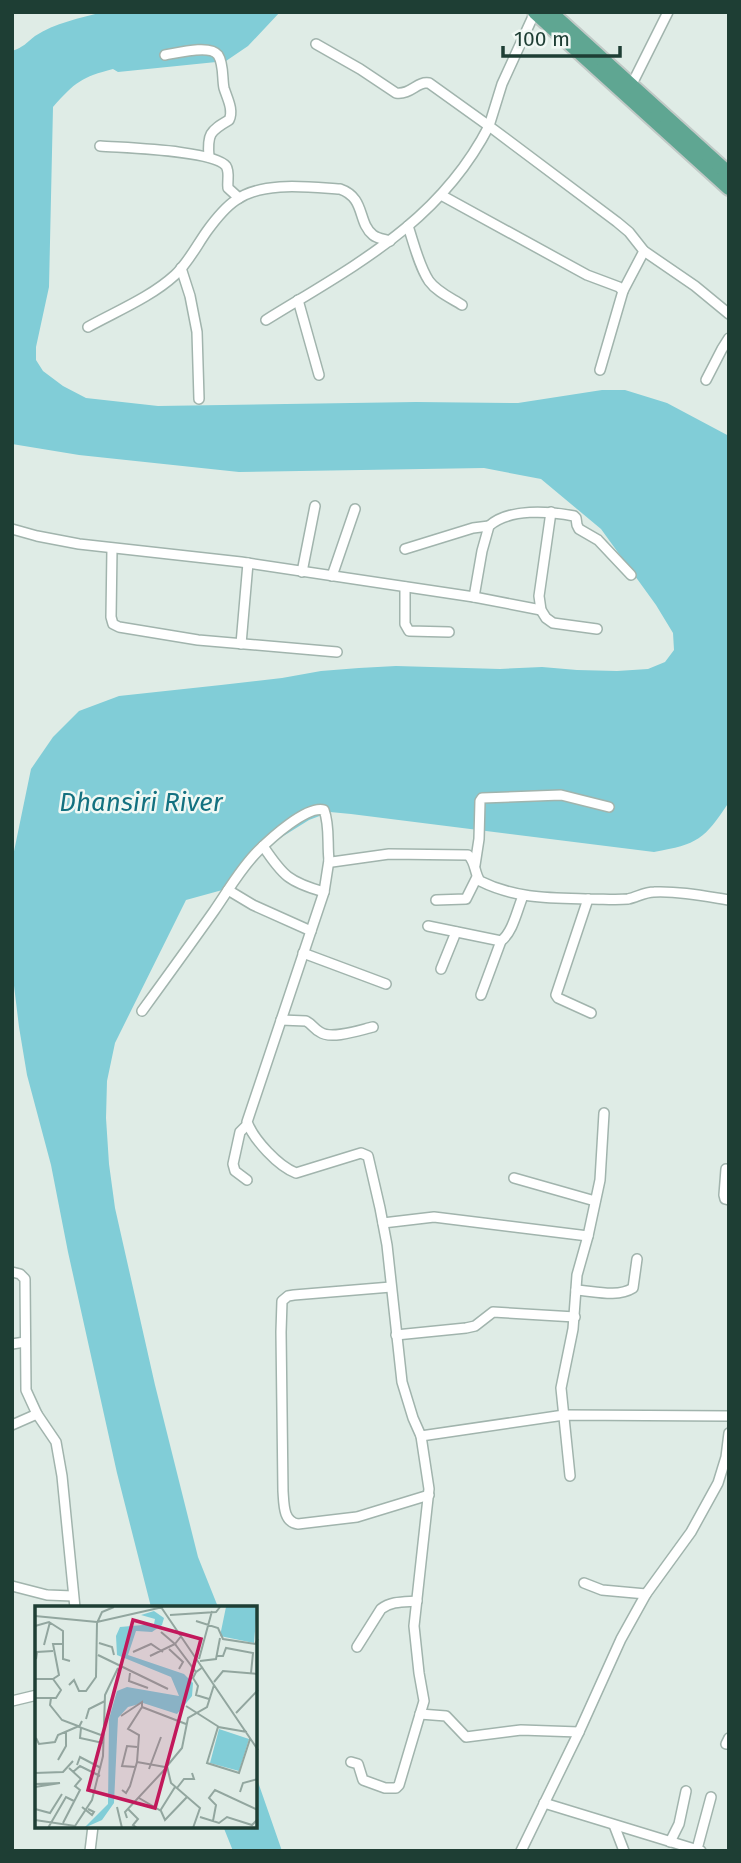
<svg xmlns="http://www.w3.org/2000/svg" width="741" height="1863" font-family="'Fira Sans',sans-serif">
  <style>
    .water { fill: #81cdd7 }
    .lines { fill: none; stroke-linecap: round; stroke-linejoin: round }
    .minor-casing { stroke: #a1b4ad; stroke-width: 12 }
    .primary-casing { stroke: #c0c9c6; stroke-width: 18 }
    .minor { stroke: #fff; stroke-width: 9 }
    .primary { stroke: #5fa692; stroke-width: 14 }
    .labels { text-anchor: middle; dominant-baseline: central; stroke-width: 5; stroke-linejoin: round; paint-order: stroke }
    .water-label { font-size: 26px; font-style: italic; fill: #137180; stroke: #f0f8f4 }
    .inset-road { fill: none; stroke: #92a69f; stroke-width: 2 }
    .view { fill: #c2185b; fill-opacity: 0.15; stroke: #c2185b; stroke-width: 3.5 }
    .inset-edge { fill: none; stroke: #1e3e34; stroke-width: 3.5 }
  </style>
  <rect width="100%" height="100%" fill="#dfece6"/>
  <g class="water">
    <path d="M103,12H280L248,46L226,61L118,72L113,69C82,77 75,82 53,107L49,287L36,347V360L43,371L63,386L86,398L158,406L416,402L518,403L602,390H625L667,403L729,436V802C704,840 698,844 654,852L351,814L330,812L309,820L277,840L235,877L226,889L186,900L115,1043L107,1081L106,1118L109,1164L115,1208L155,1385L198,1557L218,1607H151L117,1473L68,1252L51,1165L27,1075L19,1027L12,969V861L31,769L53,737L79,711L119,696L221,685L282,678L321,671L359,668L396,666L500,669L542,667L577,670L617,671L648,669L665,662L674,650L673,633L656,605L601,529L541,479L484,468L239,472L79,455L12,444V51C24,47 26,43 35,36C55,23 80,18 103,12Z"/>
    <polygon points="256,1769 258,1782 282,1851 233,1851 223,1826 256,1826"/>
  </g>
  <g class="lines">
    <defs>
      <g id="minor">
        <polyline points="535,12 502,84 489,126 617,222 629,232 644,251 695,286 729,314"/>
        <path d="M165,55C177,53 210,44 218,55C224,64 222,79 224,88C227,98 234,110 229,120C210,131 207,134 209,157"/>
        <polyline points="631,86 668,12"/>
        <path d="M100,146C123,148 213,150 226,166C230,172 227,181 228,188L239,198"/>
        <polyline points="441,195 587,275 619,287 623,291 600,370"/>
        <path d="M408,226C414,244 419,266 429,281C437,292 451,298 462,305"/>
        <polyline points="181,268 190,296 197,332 199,399"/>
        <polyline points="623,291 644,251"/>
        <polyline points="298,300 319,375"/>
        <path d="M266,320C355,265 439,223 489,126L429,83C417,81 411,95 396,93L360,69L316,44"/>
        <path d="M88,327C117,311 151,297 175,275C188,263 197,245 207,231C215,220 224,208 236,200C263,181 308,187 340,189C366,198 357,222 373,235C378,239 385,239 390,241"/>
        <polyline points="706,380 722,349 729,338"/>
        <polyline points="551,512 539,596 541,610 546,618 553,623 597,629"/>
        <polyline points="12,529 37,536 79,544 241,562 474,597 541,610"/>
        <polyline points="112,549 111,617 113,624 119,627 198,640 337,652"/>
        <polyline points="405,549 473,528 489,526"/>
        <polyline points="302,572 315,506"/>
        <polyline points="332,576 355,509"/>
        <polyline points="405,587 405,624 409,631 449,632"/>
        <path d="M474,597L482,551L489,526C509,508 549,511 574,516L576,518L577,525L579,529L598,540L631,575"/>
        <polyline points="241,644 248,563"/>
        <path d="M263,846C283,876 289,882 324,892"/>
        <path d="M329,860L324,892L247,1122C254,1140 278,1166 296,1173L361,1153L368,1156L380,1208L387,1245L402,1382L413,1418L421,1436L429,1489L414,1626L419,1673L424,1701L399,1785L396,1788H385L363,1780L358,1764L351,1762"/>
        <polyline points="475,865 479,839 480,801 482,798 561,795 609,807"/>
        <polyline points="228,890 253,905 311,931"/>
        <polyline points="588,899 556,995 558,998 591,1013"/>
        <polyline points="436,900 466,899 477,877"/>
        <path d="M428,926L501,941C513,932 517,910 523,896"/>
        <polyline points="303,953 386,984"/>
        <polyline points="441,969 456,932"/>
        <polyline points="481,995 501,941"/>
        <path d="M142,1011C166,978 190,945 214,911C228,891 240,869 258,851C270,839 307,805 324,810C330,826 327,843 329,860L332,862L389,854L468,855C476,862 474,873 480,881C516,899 551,898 590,899C603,899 616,900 628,899C637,897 645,892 654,892C679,891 704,896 729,900"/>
        <path d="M281,1020L306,1021C312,1024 314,1029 320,1032C331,1040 360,1030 373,1027"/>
        <polyline points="247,1125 240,1132 233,1164 235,1171 247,1180"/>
        <polyline points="726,1169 724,1195 725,1199 729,1200"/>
        <polyline points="514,1178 595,1201"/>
        <polyline points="383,1223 434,1217 588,1236"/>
        <polyline points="12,1272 20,1274 25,1279 26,1390 37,1414 56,1442 62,1476 75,1608"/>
        <path d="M391,1287L294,1295L288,1296L282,1301L281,1332L283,1491C284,1504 283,1522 298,1524L357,1517L429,1495"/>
        <path d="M576,1290C594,1291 617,1298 633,1288L637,1259"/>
        <polyline points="396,1335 466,1328 475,1326 493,1312 575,1317"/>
        <polyline points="12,1344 25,1342"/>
        <polyline points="12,1425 37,1414"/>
        <polyline points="421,1436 564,1415 729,1416"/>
        <polyline points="570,1476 561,1388 573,1329 577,1275 588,1236 600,1180 604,1113"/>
        <polyline points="584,1583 602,1590 646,1594"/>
        <polyline points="12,1586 47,1595 73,1596"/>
        <path d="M357,1647L381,1609C391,1601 404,1602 417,1601"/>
        <polyline points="12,1701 37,1695"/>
        <polyline points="420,1714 446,1716 466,1737 521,1730 579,1732"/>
        <polyline points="726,1744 729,1738"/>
        <polyline points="544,1803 701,1851"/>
        <polyline points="614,1825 624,1851"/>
        <polyline points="670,1842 679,1824 686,1791"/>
        <polyline points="697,1849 711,1797"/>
        <polyline points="90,1851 93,1826"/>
        <polyline points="521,1851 579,1732 621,1639 646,1594 691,1532 718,1483 726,1457 729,1433"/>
      </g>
      <g id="primary">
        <polyline points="535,12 729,188"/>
        <polyline points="550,12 729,174"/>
      </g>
    </defs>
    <use href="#minor" class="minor-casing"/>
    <use href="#primary" class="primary-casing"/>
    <use href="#minor" class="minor"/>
    <use href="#primary" class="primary"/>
  </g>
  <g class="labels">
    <g class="water-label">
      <text x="141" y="802">Dhansiri River</text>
    </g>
  </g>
  <g transform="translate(35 1606)">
    <rect width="222" height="222" fill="#dfece6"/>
    <path d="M191,1H222L219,37L185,30ZM119,5L129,12L127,19L117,26L101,25L93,49L149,68L158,77L157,90L142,108L108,97L93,101L83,112L79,197L67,214L49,222L73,198L74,113L82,85L92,81L144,90L136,71L82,49L81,30L85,21L119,18L120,13L106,9ZM184,123L214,133L204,165L175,157Z" fill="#81cdd7"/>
    <path class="inset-road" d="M126,1L223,144M135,9L181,6L185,1M0,10L62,16L128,1M161,15L183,22L188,33L220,38L223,33M0,20L14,16L28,25V53L35,55M147,29L140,38L161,66L168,61M64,37L77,41L79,49M9,39L15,16M134,43L148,56L144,63M98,46L116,38L128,46M63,49L133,83M115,50L140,38L126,26M182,50H188L191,42L218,47L216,67M1,53L2,46L18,45M164,53L177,5M165,55L181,53L185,32M161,66L158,72L163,80L161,89L174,93M95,67L94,75L113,82M0,73H18L26,84L21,92H0M18,73L24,69L18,38H28M179,76L188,65L223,68M34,79L39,74L44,85H51L61,71L62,17L67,6L79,1M16,92L15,99L27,114L43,120M151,100L184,121M201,107L223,84M86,110L107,96V101L151,118M51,113L54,103L70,95M47,115L44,121L66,129M46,122L45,132L68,137M212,126L183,121L172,157L204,167L215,133M1,132L4,138L20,136L23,129L44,120M23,154L31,140V126M102,156L130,161M42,159L45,151L66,162M101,161L87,160L92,140L102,141M114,163L126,131M38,166L45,160L65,170M0,167L28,166L38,155M0,178L25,177L0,181M142,182L149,173H159L157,167M87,184L91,187L95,180L102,156L104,129L93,123L107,101M205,186L208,177L223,173M104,192L126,205L130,214L152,191M47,201L57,209L59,206L53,203M82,201L87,222M0,203L15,207L27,188M93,203L103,213L98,219L102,222M125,205L140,181M165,211L184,217L192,211L217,219L223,213M92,212L90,206L132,161M0,214L40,220L57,194L68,150L70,89L83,62M178,215L181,199L174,192L180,184L223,204M28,217L45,184L40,180L46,173L34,162M13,222L31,191L39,195M158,222L165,202L136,177L132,160L147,142L153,112L172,101L179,79"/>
    <path class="view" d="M98,14L166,33L120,202L53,184Z"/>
    <rect width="222" height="222" class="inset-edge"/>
  </g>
  <rect width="741" height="1863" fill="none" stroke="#1e3e34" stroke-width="28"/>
  <path d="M503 46v10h117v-10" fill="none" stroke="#1e3e34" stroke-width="3.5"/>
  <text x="514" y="46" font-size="21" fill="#1e3e34" stroke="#f0f8f4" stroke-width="5" paint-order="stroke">100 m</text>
</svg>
